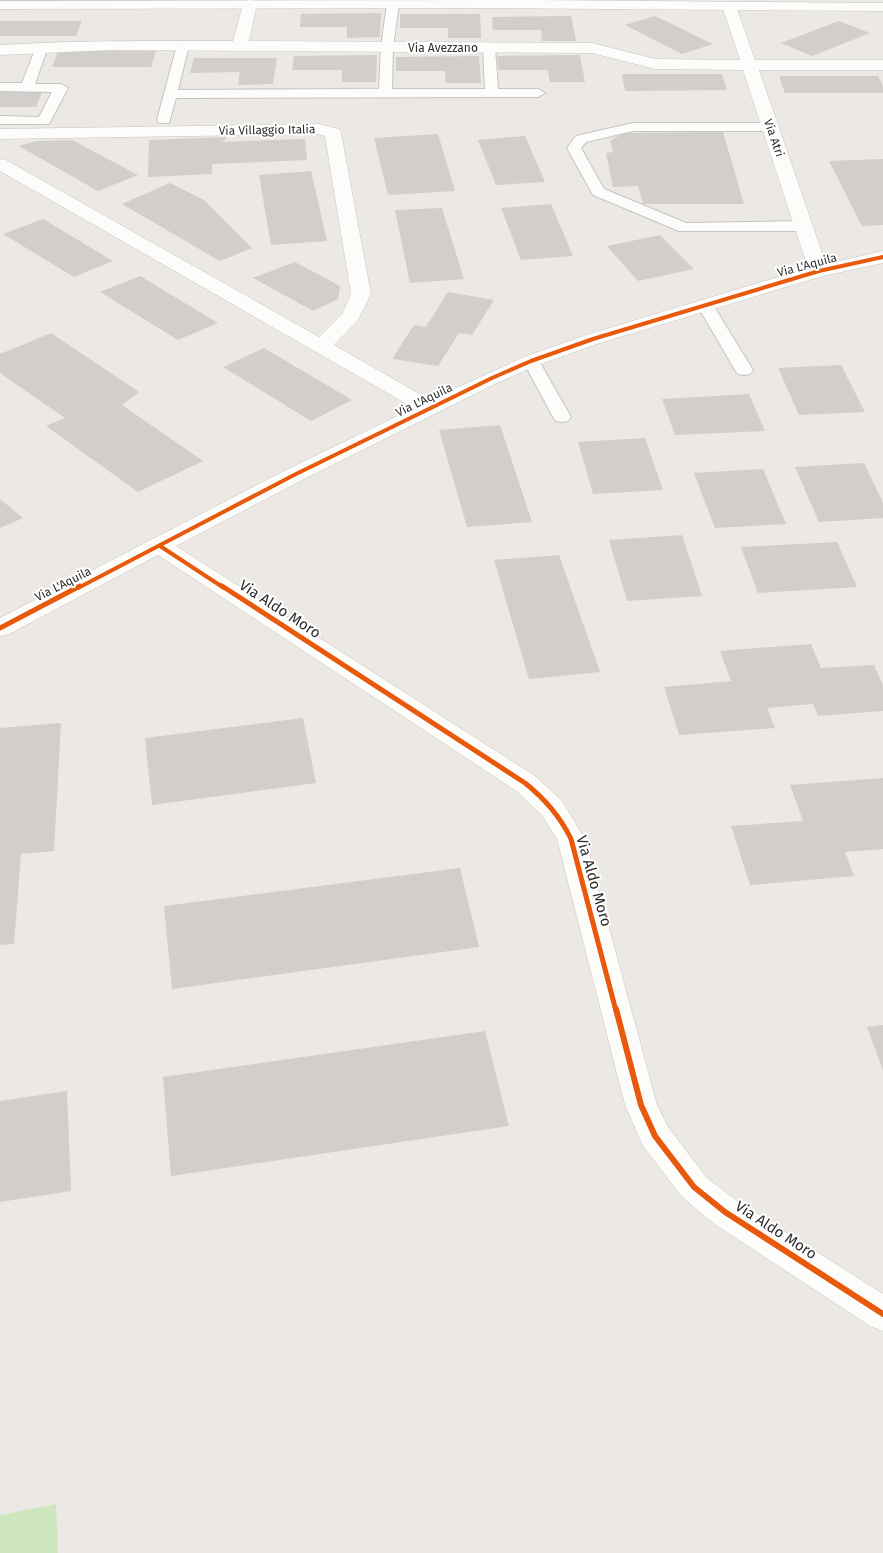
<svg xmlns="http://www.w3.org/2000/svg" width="883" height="1553" font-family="'Fira Sans',sans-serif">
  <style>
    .green { fill: #cee6be }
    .building { fill: #d1cecb }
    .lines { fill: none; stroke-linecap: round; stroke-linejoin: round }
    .service-casing { stroke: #c5c4c5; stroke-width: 2 }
    .minor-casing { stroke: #c5c4c5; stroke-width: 1 }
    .tertiary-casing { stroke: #c5c4c5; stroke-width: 1 }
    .service { fill: #fcfcfb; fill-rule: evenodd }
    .minor { fill: #fcfcfb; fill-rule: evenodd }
    .tertiary { fill: #fcfcfb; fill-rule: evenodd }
    .cycleway-far3-casing { stroke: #fff; stroke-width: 5 }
    .cycleway-far2-casing { stroke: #fff; stroke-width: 6 }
    .cycleway-far1-casing { stroke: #fff; stroke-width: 8 }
    .cycleway-casing { stroke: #fff; stroke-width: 9 }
    .cycleway-far3 { stroke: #e8590c; stroke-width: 3 }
    .cycleway-far2 { stroke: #e8590c; stroke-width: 4 }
    .cycleway-far1 { stroke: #e8590c; stroke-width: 5 }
    .cycleway { stroke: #e8590c; stroke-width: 6 }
    .labels { text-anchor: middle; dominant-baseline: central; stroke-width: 4; stroke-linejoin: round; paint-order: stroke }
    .far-street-label { font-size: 12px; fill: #2e2e2e; stroke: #fff }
    .street-label { font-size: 15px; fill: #2e2e2e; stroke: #fff }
  </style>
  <rect width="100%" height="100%" fill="#ece8e4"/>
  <polygon class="green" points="56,1504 58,1553 0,1553 0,1515"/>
  <g class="building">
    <polygon points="381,13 380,37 347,38 347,27 300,27 301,14"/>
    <polygon points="400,14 480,14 481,38 448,38 448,28 400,28"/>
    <polygon points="571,16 576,41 542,41 541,30 493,30 492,17"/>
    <polygon points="655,16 713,44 682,54 625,25"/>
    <polygon points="0,21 82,21 76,36 0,36"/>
    <polygon points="839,21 870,33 812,56 781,43"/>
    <polygon points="58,51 156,51 151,67 52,67"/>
    <polygon points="377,55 376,82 342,82 342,70 292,70 294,56"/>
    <polygon points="580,55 585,82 550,82 548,70 499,70 497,56"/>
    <polygon points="479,56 481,83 446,83 445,71 396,71 396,57"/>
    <polygon points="194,58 277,58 273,84 238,85 240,72 190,73"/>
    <polygon points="622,74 722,74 727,90 625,91"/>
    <polygon points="779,76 878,76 883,86 883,93 785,93"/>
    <polygon points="0,90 43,90 36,107 0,107"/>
    <polygon points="723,132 744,204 643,204 638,186 613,187 606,153 613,152 610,141 623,133"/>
    <polygon points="438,134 455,191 388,195 374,138"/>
    <polygon points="525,136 545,182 496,185 478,140"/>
    <polygon points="227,137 223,142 305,139 307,160 212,164 212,174 148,177 149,140"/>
    <polygon points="72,140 138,175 98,191 19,146 36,141"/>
    <polygon points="883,159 883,225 862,226 829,161"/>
    <polygon points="311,171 327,241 271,245 259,175"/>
    <polygon points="170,183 204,200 252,248 220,261 122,204"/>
    <polygon points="551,204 573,256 521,260 501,208"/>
    <polygon points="442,208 464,279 410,283 395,210"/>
    <polygon points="43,219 113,261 74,277 3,234"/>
    <polygon points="660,235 694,269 638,281 607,246"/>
    <polygon points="295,262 340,286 338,299 313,311 253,278"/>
    <polygon points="140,276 218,323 178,340 100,292"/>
    <polygon points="448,292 494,300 472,335 459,333 438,366 392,359 414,325 426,327"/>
    <polygon points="51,333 139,392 122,405 203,461 138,492 46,426 65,418 0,373 0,354"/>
    <polygon points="264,348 352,400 311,421 223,367"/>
    <polygon points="841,365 865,412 799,415 778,368"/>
    <polygon points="749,394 765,431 675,435 662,399"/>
    <polygon points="500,425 532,522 467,527 439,430"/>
    <polygon points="645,438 663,490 593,494 578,442"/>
    <polygon points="864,463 883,503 883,518 819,522 795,467"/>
    <polygon points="763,469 786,524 715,528 694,473"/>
    <polygon points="0,499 23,518 0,528"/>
    <polygon points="682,535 702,596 627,601 609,540"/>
    <polygon points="837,542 857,587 758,593 741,547"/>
    <polygon points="559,555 600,672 529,679 494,560"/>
    <polygon points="811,644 821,668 874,665 883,685 883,711 818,716 813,704 767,708 775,728 679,735 664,687 731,681 720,651"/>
    <polygon points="303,718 316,783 152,805 145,738"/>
    <polygon points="61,723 54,851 21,854 14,944 0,945 0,728"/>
    <polygon points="883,778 883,849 845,852 854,876 750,885 731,826 803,821 790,785"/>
    <polygon points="460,868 479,947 172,989 164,906"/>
    <polygon points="883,1025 883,1070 867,1027"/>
    <polygon points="485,1031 509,1126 171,1176 163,1077"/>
    <polygon points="67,1091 71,1191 0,1202 0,1101"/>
  </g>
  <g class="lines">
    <defs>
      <g id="service">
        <polygon points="393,0 399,4 393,47 392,89 485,89 483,48 489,44 495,48 498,89 538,89 545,93 538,97 176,98 169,123 159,123 157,120 177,45 183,41 189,45 178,90 379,89 381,47 387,4"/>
        <polygon points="42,43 48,47 35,84 61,84 68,88 49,124 0,124 0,116 39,117 52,92 0,91 0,83 22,83 36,47"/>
        <polygon points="633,123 770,123 777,127 770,131 633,131 586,142 581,148 604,189 686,223 804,221 809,223 812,226 809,229 804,231 679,231 593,195 567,148 576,136"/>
        <polygon points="705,300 711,302 713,305 753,370 750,374 744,375 738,374 735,370 697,305 699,302"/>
        <polygon points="531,356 537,357 539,361 571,417 568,421 562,422 556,421 553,417 523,361 525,357"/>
      </g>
      <path id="minor" d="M252,0L257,4L249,41L592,43L655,59L740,60L722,6L724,3H734L736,6L755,60H883V70H759L826,264L883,251V263L823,276L600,343L538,365L499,382L302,480L176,546L535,776L562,801L585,839L657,1105L668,1127L706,1177L737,1201L883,1294V1331L870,1326L713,1223L682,1197L643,1146L625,1105L557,839L542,815L515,790L158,555L9,634L0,636V618L286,470L414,408L0,171V159L6,160L319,337L342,314L351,294L325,136L318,134L0,139V129L319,124L339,129L341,133L371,294L358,320L334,345L430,400L524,357L586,335L808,268L743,70L655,69L592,53L112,50L0,55V45C78,40 155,41 233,41L243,4L245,1Z"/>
      <polygon id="tertiary" points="533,0 883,3 883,11 468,8 0,9 0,1"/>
    </defs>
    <use href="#service" class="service-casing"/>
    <use href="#minor" class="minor-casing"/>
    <use href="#tertiary" class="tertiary-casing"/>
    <use href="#service" class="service"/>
    <use href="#minor" class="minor"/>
    <use href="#tertiary" class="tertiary"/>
    <defs>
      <polyline id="cycleway-far3" points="880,258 883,257"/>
      <g id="cycleway-far2">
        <polyline points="160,546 224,588"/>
        <polyline points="78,588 294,475 492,378 531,361 593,339 819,271 883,257"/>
      </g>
      <g id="cycleway-far1">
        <path d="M222,586L525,783C545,799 560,816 571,839L616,1011"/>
        <polyline points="0,628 80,586"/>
      </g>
      <polyline id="cycleway" points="616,1009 641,1105 655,1136 694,1187 725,1212 883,1314"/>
    </defs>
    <use href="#cycleway-far3" class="cycleway-far3-casing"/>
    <use href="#cycleway-far2" class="cycleway-far2-casing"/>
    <use href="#cycleway-far1" class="cycleway-far1-casing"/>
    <use href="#cycleway" class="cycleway-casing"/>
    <use href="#cycleway-far3" class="cycleway-far3"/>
    <use href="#cycleway-far2" class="cycleway-far2"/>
    <use href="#cycleway-far1" class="cycleway-far1"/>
    <use href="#cycleway" class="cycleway"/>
  </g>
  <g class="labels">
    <g class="far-street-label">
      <text x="443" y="48">Via Avezzano</text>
      <text transform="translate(267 130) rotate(-1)">Via Villaggio Italia</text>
      <text transform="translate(774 138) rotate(71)">Via Atri</text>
      <text transform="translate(807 265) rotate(-15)">Via L'Aquila</text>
      <text transform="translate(424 400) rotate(-26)">Via L'Aquila</text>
      <text transform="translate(63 584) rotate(-27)">Via L'Aquila</text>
    </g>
    <g class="street-label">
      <text transform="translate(280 609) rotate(33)">Via Aldo Moro</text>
      <text transform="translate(594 881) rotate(74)">Via Aldo Moro</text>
      <text transform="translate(776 1230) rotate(33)">Via Aldo Moro</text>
    </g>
  </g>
</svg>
